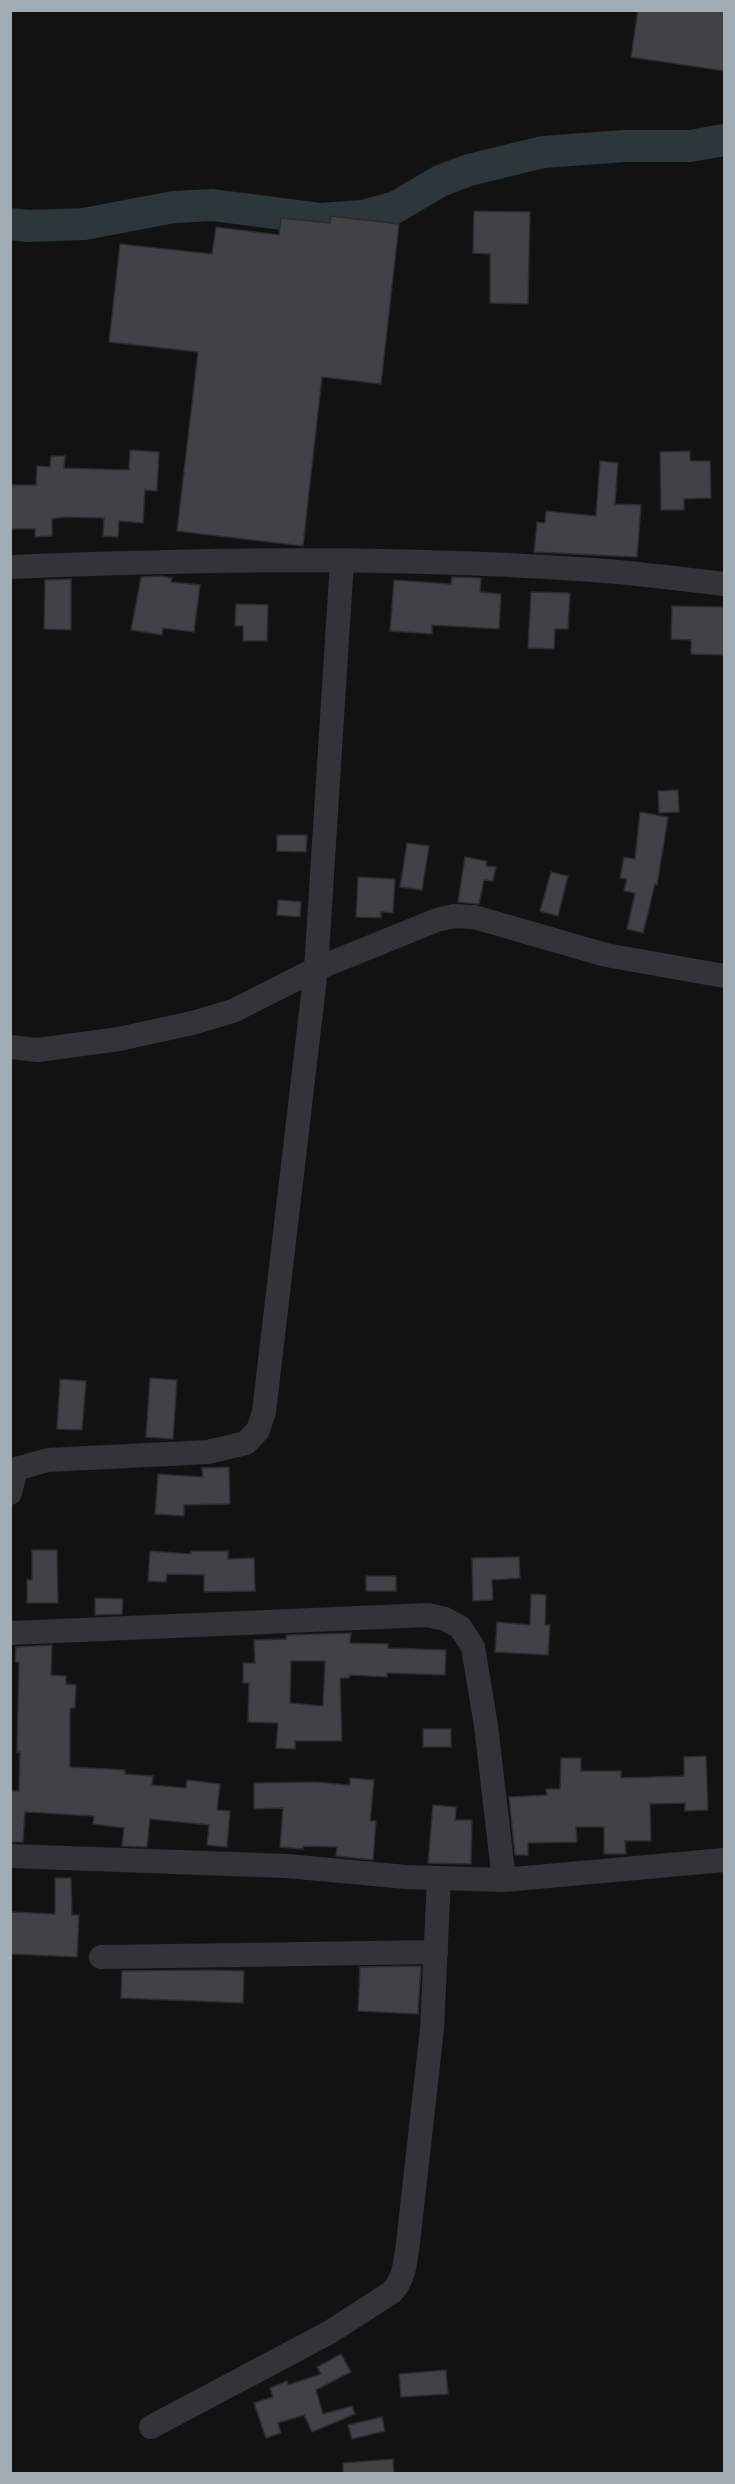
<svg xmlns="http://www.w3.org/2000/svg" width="735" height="2484" font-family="'Exo 2',sans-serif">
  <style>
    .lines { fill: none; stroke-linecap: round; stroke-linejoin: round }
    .river { stroke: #2c363b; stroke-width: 32 }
    .building { fill: #414246; stroke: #2c2c2f; stroke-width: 1.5; fill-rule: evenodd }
    .minor { stroke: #333438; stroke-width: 24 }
  </style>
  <rect width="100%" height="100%" fill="#121213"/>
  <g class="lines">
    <polyline class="river" points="10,224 28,226 84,224 174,207 212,205 321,219 363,216 396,207 440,181 469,170 543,152 624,146 690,146 724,140"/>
  </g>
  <g class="building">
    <polygon points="638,10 724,10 724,71 631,57"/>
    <polygon points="474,211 530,212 528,304 490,303 490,254 473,253"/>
    <polygon points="331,216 399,224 381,384 322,377 303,546 177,531 198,352 109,342 120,244 212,254 216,227 279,235 281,218 330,223"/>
    <polygon points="130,450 159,452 157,491 145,490 143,523 119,521 118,537 103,536 104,518 65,517 52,519 52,536 35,537 35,529 11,529 10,485 36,485 37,466 50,467 51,456 65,456 64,468 129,470"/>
    <polygon points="690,451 690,461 710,461 711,498 684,499 684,510 661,510 660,452"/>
    <polygon points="600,461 618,463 615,504 641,505 637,557 534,552 537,522 545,523 546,511 596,516"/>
    <polygon points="160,576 172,578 171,582 200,585 194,632 163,628 162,635 131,630 141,577"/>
    <polygon points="452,577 481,578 480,592 501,594 499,629 432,625 432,634 390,631 394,580 451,584"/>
    <polygon points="71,579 71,630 44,629 45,580"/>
    <polygon points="531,592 570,593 568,629 555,629 554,649 528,648"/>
    <polygon points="236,604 268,605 267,641 243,641 243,626 235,626"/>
    <polygon points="672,606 724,607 724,655 691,654 691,640 671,639"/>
    <polygon points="678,790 679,812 659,813 658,791"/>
    <polygon points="640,812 668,817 657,885 655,884 643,933 627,929 635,893 624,891 627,879 620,878 624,857 635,859"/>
    <polygon points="277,835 307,835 306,852 277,851"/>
    <polygon points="407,843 429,846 422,890 400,887"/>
    <polygon points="465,857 487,861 486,866 496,867 493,881 484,880 479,904 458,902"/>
    <polygon points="551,872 568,876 558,916 540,911"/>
    <polygon points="358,877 395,879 393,913 381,912 381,918 356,917"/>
    <polygon points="278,900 301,902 300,917 277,915"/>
    <polygon points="150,1378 177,1380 173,1439 146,1437"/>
    <polygon points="60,1379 86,1381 82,1430 57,1429"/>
    <polygon points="229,1467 230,1504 184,1505 184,1516 155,1514 158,1474 203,1477 202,1468"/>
    <polygon points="32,1550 57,1550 58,1603 27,1603 27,1580 32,1580"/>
    <polygon points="150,1551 191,1554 191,1551 228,1551 228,1559 254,1558 255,1591 204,1592 204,1575 167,1574 166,1582 148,1581"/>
    <polygon points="519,1557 520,1578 492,1580 493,1600 473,1601 472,1558"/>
    <rect x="366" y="1576" width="30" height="15"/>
    <polygon points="531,1594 546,1595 545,1625 550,1625 548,1655 495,1652 497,1622 530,1625"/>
    <polygon points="95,1598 123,1599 122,1614 95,1615"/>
    <path d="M351,1633L350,1643L388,1644V1648L446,1650L445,1675L387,1673V1677L350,1675L349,1678H340L342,1741H295V1749L276,1748L278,1723L248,1722L249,1683H243V1663H255L254,1640L286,1639L287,1635ZM291,1661H325L323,1706L290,1703Z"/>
    <polygon points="52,1645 51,1675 66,1676 66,1684 76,1685 75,1708 70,1708 70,1767 125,1770 125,1774 153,1776 152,1785 186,1788 187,1780 220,1784 217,1810 230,1811 227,1847 207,1845 209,1825 150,1819 147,1847 122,1846 124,1828 93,1824 94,1816 25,1812 23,1842 10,1842 10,1791 19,1791 20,1752 17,1752 19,1662 15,1662 16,1647"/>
    <rect x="423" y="1729" width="28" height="18"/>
    <polygon points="706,1756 708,1810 685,1811 685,1803 650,1804 651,1841 625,1841 626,1854 604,1854 604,1827 576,1827 577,1842 528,1843 528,1855 515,1855 509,1797 547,1795 546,1789 560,1789 561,1758 581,1758 581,1771 621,1771 621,1778 684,1776 684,1757"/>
    <polygon points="350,1778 374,1780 370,1821 376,1821 373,1860 336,1856 337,1847 303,1846 303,1849 280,1847 283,1808 254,1809 254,1783 315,1782 350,1785"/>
    <polygon points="433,1805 456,1807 455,1820 472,1820 471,1864 428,1863"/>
    <polygon points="55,1878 71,1878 72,1915 79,1915 77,1957 10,1954 10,1912 55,1914"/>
    <polygon points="421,1966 418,2014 358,2011 360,1967"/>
    <polygon points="209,1970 244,1971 243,2003 121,1998 122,1971"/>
    <polygon points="341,2354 351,2372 316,2390 323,2414 352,2406 355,2414 312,2432 304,2415 278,2423 281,2433 266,2438 254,2403 273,2397 270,2388 287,2381 288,2385 321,2374 317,2367"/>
    <polygon points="446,2370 448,2394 401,2397 399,2374"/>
    <polygon points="382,2417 385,2431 352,2439 348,2425"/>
    <polygon points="393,2459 394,2474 343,2474 343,2463"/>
  </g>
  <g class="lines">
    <g class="minor">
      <path d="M10,567C204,559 400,556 593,570C637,573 681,579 724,584"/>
      <polyline points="10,1047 38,1050 119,1039 192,1023 233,1011 316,969 437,920 454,916 474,917 606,955 724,976"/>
      <polyline points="10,1493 16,1469 48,1460 208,1452 246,1443 258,1430 264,1412 316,969 342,561"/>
      <polyline points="10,1633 428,1615 445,1619 460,1627 473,1647 486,1726 504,1880"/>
      <polyline points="10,1856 287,1866 406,1877 504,1880 724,1860"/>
      <polyline points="101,1957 436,1952"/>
      <path d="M151,2427L330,2332L392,2292C405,2278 405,2262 408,2243L432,2029L439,1878"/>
    </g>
  </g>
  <rect width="735" height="2484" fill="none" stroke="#a3abb3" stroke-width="24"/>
</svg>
